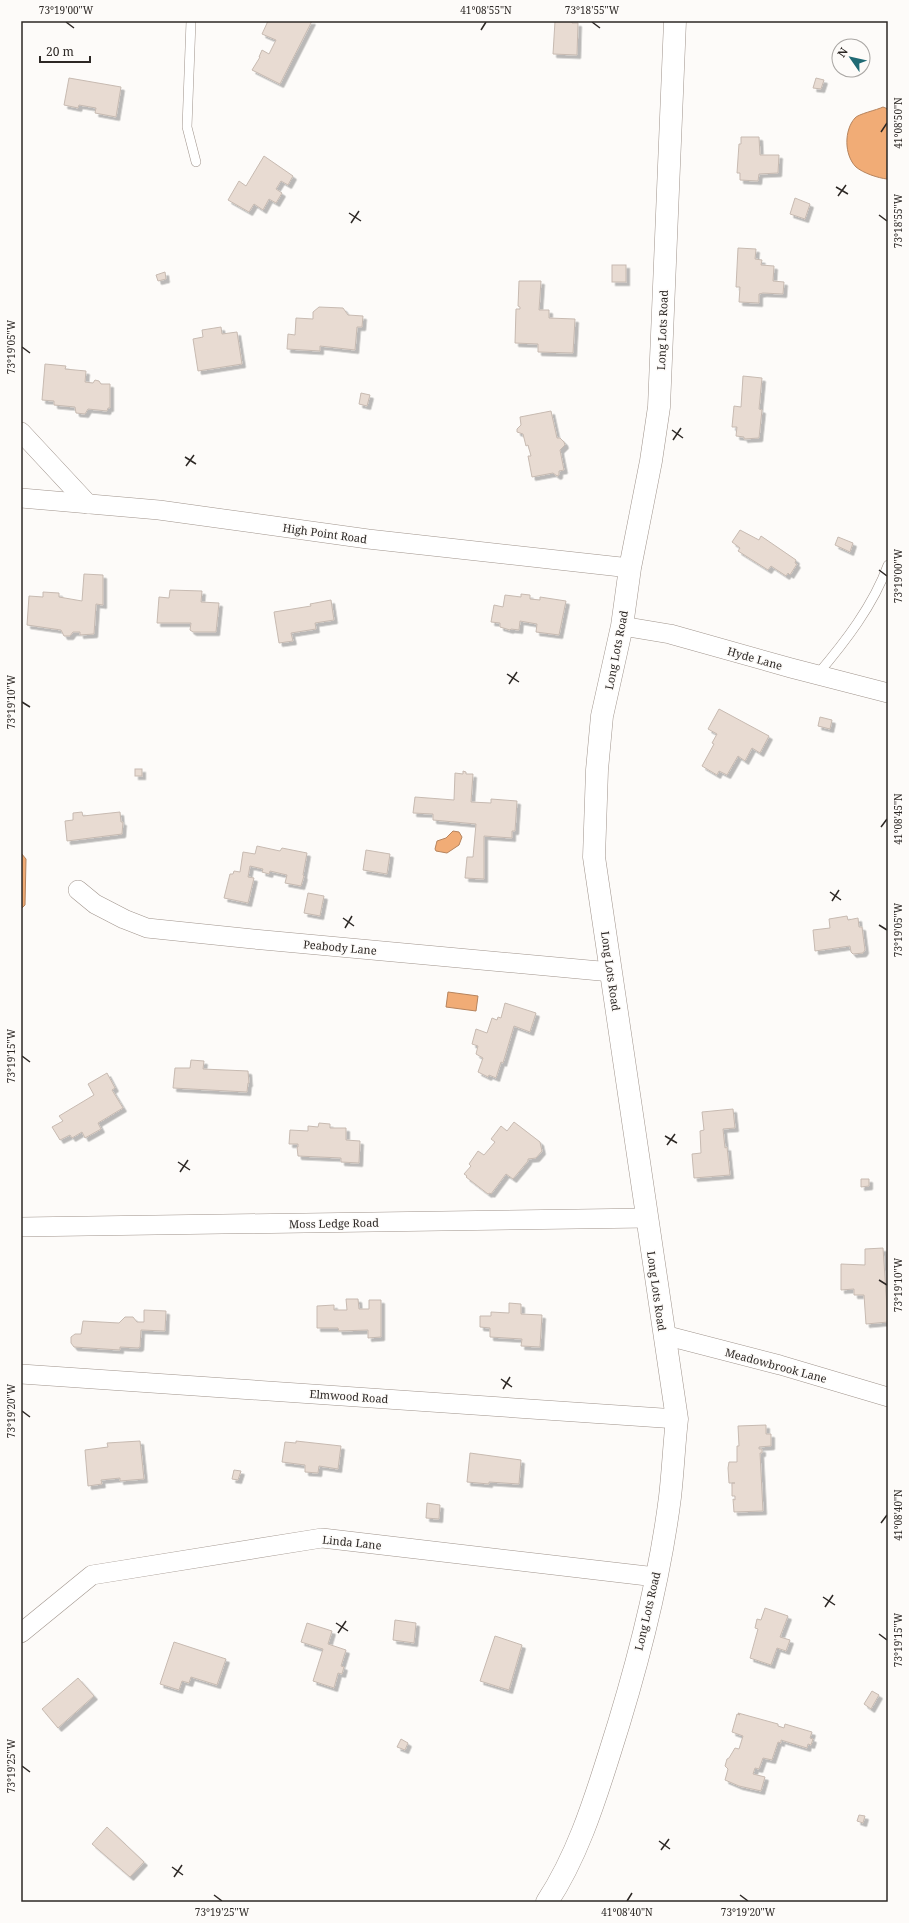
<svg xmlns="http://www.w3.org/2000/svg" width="909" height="1923" font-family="'Noto Serif',serif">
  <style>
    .water { fill: #f1ac76; stroke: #b6845e }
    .building { fill: #e8dbd2; stroke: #c7bab1; filter: url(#shadow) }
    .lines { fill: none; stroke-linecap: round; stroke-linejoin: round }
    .lane-casing { stroke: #a0948c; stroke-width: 10 }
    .street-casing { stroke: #a0948c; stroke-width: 20 }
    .secondary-casing { stroke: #a0948c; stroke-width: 23 }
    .lane { stroke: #fff; stroke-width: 9 }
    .street { stroke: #fff; stroke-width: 19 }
    .secondary { stroke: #fff; stroke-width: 22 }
    .ticks { fill: none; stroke: #2d2825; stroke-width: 1.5 }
    .labels { text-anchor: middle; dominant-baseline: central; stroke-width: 3; stroke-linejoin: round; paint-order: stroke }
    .street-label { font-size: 11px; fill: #2d2825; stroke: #fdfbf9 }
    .neatline { fill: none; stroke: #2d2825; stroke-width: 1.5 }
    .ticks-label { font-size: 10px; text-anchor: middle; fill: #2d2825 }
  </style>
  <defs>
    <filter id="shadow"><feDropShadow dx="3.5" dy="3.5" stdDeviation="0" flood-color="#0004"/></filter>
  </defs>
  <rect width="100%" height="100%" fill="#fdfbf9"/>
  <g class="water">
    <path d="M883,107L888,109L887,179C878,178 863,173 856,167C844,155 844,130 855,118C858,114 877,110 883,107Z"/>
    <polygon points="453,831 459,832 462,837 459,845 447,853 436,851 435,849 437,841 446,838"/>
    <polygon points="21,853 26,859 25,905 21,909"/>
    <polygon points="448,992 478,996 476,1011 446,1007"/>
  </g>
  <g class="building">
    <polygon points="268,21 312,21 280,84 252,70 260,57 259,57 262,50 269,54 276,40 262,34"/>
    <polygon points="555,21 572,21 572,23 578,23 577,55 553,54"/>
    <polygon points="69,78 121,87 116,117 95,113 96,108 79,105 78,108 64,105"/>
    <polygon points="816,78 824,80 821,89 813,88"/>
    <polygon points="741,137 759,137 760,155 779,155 778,173 759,174 758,181 740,180 740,173 737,173 739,144 741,144"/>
    <polygon points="264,156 293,176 288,185 281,181 276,189 282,193 276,203 269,199 263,210 254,204 249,212 228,200 239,181 246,186"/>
    <polygon points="795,198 810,204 805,219 790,214"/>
    <polygon points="738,248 756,249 755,259 762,260 761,265 774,266 773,281 784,282 783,294 763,293 759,294 759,303 739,302 740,287 736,287"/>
    <rect x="612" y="265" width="14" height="17"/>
    <polygon points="165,272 166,279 158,281 156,275"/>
    <polygon points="519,281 541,281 539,310 549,310 549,318 575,319 573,353 538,352 538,344 515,343 516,309 520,309 520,307 518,306"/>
    <polygon points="319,307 343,308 348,315 363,316 362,327 357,327 355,350 320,346 320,351 287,349 288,334 295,335 296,318 313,319 313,312"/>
    <polygon points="221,327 222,334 237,332 242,364 198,371 193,339 203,337 202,330"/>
    <polygon points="45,364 66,366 65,369 86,371 85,382 93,383 95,380 99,381 101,384 110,384 110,408 108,408 107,411 88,409 85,414 76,413 75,407 54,405 54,401 42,400"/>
    <polygon points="743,376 762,378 759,409 762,410 759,438 744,439 744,437 736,436 737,427 732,427 734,406 741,407"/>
    <polygon points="361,393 370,395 367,406 359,404"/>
    <polygon points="551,411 557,438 560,438 564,442 565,445 560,450 564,470 559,471 559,475 557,476 553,473 532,477 528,456 531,456 528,445 526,446 523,434 517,432 517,429 521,425 520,417"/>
    <polygon points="740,530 759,540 761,536 796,560 795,563 797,564 790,575 788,573 786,576 771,566 768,570 738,551 740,548 732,542"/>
    <polygon points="838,537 853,543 850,552 835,545"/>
    <polygon points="84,574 103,575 103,605 96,604 94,634 80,635 80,632 73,632 70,636 64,636 61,630 27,625 29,596 43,597 43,592 59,593 59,597 82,601"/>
    <polygon points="170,590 202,591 201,602 219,603 216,632 193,632 190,630 191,623 157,623 159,597 169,598"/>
    <polygon points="521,594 530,595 530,599 540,600 540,597 566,601 559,635 536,632 537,624 520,621 519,630 511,629 510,630 500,627 500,623 491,622 494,605 503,607 505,595 521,597"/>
    <polygon points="331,600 334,620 315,623 316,629 291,633 293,641 279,643 274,612 311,606 310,604"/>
    <polygon points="719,709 769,736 760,753 752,748 745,761 738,756 727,775 719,771 717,775 702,766 714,744 712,743 717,734 708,729"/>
    <polygon points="820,717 832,720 830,729 818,726"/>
    <rect x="135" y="769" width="7" height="7"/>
    <polygon points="463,771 466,772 466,774 473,774 471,802 491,803 491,799 517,801 515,831 512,831 512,838 484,836 484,879 465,878 467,857 473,857 476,824 433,820 433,814 413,813 415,797 454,800 455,773 463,774"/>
    <polygon points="82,812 83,816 120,812 121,822 123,822 122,834 67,841 65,821 73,820 73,813"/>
    <polygon points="257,846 280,851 282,848 307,853 303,875 304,876 301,886 285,883 287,875 270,871 269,874 262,872 263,869 250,866 248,877 254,878 248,903 224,898 230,874 233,874 234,871 240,872 243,852 255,854"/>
    <polygon points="366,850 390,854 387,874 363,870"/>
    <polygon points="308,893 324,896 320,916 304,913"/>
    <polygon points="847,916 848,920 858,918 859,927 862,927 865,950 863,953 853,954 851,952 850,946 815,951 813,930 830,928 829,919"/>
    <polygon points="505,1003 536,1013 530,1032 514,1026 503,1063 501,1062 496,1078 489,1075 488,1077 478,1072 483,1058 476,1054 478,1046 472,1044 476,1029 487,1033 492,1018 497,1020 498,1017 501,1018"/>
    <polygon points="191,1060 204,1061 203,1069 248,1071 249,1083 248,1083 247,1092 173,1088 175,1068 190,1068"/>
    <polygon points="107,1073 115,1088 112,1090 123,1108 98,1123 101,1129 85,1138 82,1132 72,1138 70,1135 60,1140 52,1127 63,1121 59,1116 94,1095 88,1084"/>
    <polygon points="733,1109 735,1128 723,1129 725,1148 727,1147 730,1175 694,1178 692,1154 701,1153 700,1131 704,1130 702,1112"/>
    <polygon points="514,1122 540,1142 542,1151 536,1158 528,1159 528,1161 513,1179 506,1174 491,1194 490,1193 488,1194 466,1177 467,1176 464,1174 471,1166 469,1164 478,1151 484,1155 495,1142 491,1139 501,1126 507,1131"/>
    <polygon points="319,1123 330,1124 330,1128 346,1128 346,1140 360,1141 359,1163 341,1162 341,1158 298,1156 297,1147 298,1147 298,1144 289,1144 290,1130 308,1131 308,1126 318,1127"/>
    <polygon points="861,1179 869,1179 869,1186 861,1187"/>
    <polygon points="883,1248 888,1322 866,1324 864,1295 854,1295 854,1289 841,1290 841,1264 865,1265 865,1249"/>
    <polygon points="346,1299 358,1299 359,1309 369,1309 369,1300 381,1300 381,1337 368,1338 368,1330 339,1331 338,1328 317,1328 317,1306 334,1305 334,1310 347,1310"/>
    <polygon points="509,1303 521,1304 521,1314 542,1315 540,1347 521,1346 522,1339 490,1337 490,1328 480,1327 480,1316 491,1316 491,1312 509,1313"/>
    <polygon points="144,1310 166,1311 165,1331 141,1330 140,1347 138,1348 120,1347 120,1350 74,1347 71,1343 71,1337 75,1334 81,1334 83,1321 119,1323 125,1317 133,1317 137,1322 144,1322"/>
    <polygon points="766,1425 766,1434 771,1434 771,1446 759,1447 759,1449 762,1449 762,1453 760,1453 763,1511 734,1512 733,1499 735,1500 735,1496 732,1496 732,1483 735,1483 729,1483 728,1468 729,1462 737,1462 737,1446 739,1446 738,1426"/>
    <polygon points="140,1441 144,1479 120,1481 120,1478 101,1480 102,1484 88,1486 85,1450 108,1447 107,1443"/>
    <polygon points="296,1441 341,1446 338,1469 319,1466 318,1473 305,1472 305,1465 282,1462 285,1442 296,1443"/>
    <polygon points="470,1453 521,1460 519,1484 489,1482 489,1484 467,1482"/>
    <polygon points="234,1470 241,1471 238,1480 232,1479"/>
    <polygon points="427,1503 440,1505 439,1519 426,1518"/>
    <polygon points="765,1608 788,1616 780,1637 790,1640 786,1651 777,1648 771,1665 750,1658 758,1629 755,1628 757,1619 761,1620"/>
    <polygon points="395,1620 416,1623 414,1643 393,1640"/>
    <polygon points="307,1623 332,1631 328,1644 346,1650 341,1666 344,1667 342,1674 338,1673 334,1688 313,1681 323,1649 301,1642"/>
    <polygon points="495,1636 522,1645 509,1690 480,1681"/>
    <polygon points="174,1642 226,1659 217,1685 191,1677 189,1683 182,1681 179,1690 160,1684"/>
    <polygon points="78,1678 94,1696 58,1728 42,1709"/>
    <polygon points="872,1691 879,1695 871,1709 864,1704"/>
    <polygon points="738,1713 778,1724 778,1726 784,1728 785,1724 812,1732 810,1738 813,1739 811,1745 808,1744 807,1748 781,1740 781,1743 778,1742 772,1760 763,1758 759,1769 755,1768 753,1774 765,1777 761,1791 739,1786 725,1780 728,1769 725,1766 727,1759 729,1758 735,1748 739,1749 743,1736 732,1732 737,1714 740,1715"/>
    <polygon points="401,1739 408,1743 405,1750 397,1747"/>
    <polygon points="859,1815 865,1816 863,1823 857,1821"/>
    <polygon points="107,1827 144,1862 130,1877 92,1844"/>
  </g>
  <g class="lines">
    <defs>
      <g id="lane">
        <polyline points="191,21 187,127 196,162"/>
        <path d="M817,675C845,642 873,606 888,565"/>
      </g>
      <g id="street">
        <polyline points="21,432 88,504"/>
        <polyline points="21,498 159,510 368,539 630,568"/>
        <polyline points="622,626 670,634 791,668 888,693"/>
        <polyline points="78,890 95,904 124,919 147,928 253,939 611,972"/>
        <polyline points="21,1227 647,1218"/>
        <polyline points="664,1335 780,1365 888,1397"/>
        <polyline points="21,1374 677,1419"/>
        <polyline points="21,1633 92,1575 322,1538 656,1577"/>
      </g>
      <path id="secondary" d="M547,1902C576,1858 593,1806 609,1755C636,1671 659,1584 670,1497C673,1471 674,1445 677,1419L594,857L597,770L602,716L622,626L630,568L651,461L659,407L675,21"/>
    </defs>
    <use href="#lane" class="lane-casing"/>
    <use href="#street" class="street-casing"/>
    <use href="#secondary" class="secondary-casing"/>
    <use href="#lane" class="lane"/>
    <use href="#street" class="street"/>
    <use href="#secondary" class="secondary"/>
  </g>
  <path class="ticks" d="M66,22L74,28M592,22L600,28M481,30L486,22M881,132L887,123M836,187L848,194M838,196L846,185M349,213L361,221M879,215L887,221M351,223L359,211M22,347L30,353M672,430L683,438M673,440L681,428M185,457L196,464M186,466L194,455M879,570L887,576M507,674L519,682M509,684L517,672M22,702L30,707M881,827L887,819M830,892L841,900M832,901L839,890M343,918L354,926M879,925L887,930M345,928L352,916M22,1056L30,1062M665,1136L677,1143M667,1145L675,1134M178,1162L190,1170M180,1172L188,1160M879,1280L887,1285M501,1379L512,1387M503,1389L510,1377M22,1411L30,1417M881,1523L887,1515M823,1597L835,1605M825,1607L833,1595M336,1623L348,1631M338,1633L346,1621M879,1634L887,1640M22,1766L30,1772M659,1841L670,1849M661,1850L669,1839M172,1867L183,1875M174,1877L182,1865M214,1895L222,1901M740,1895L748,1901M627,1901L632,1893"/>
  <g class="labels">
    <g class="street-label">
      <text transform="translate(662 330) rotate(-88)">Long Lots Road</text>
      <text transform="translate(325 533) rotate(8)">High Point Road</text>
      <text transform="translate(616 650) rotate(-79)">Long Lots Road</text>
      <text transform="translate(755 658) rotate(16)">Hyde Lane</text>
      <text transform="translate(340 947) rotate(5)">Peabody Lane</text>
      <text transform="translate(611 971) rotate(82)">Long Lots Road</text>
      <text transform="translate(334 1223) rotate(-1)">Moss Ledge Road</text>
      <text transform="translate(657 1291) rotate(82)">Long Lots Road</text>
      <text transform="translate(776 1365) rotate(15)">Meadowbrook Lane</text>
      <text transform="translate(349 1396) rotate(4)">Elmwood Road</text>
      <text transform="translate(352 1542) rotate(6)">Linda Lane</text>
      <text transform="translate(647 1611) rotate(-77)">Long Lots Road</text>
    </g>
  </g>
  <rect width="909" height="1923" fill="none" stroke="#fdfbf9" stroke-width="44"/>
  <g transform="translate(851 58) rotate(304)"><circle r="19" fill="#fdfbf9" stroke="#aaa7a4"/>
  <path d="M0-3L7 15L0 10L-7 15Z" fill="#206a74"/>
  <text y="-6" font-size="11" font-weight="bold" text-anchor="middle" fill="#2d2825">N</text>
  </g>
  <path d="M40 56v6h50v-6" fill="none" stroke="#2d2825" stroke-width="2"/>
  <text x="46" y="56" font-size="12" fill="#2d2825" stroke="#fdfbf9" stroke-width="3" paint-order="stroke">20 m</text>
  <rect x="22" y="22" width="865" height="1879" class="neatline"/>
  <g class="ticks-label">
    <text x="66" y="14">73°19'00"W</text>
    <text x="486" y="14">41°08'55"N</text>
    <text x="592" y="14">73°18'55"W</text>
    <text transform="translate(898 123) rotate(-90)" y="4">41°08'50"N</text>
    <text transform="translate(898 221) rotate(-90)" y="4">73°18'55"W</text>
    <text transform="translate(11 347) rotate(-90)" y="4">73°19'05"W</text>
    <text transform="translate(898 576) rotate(-90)" y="4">73°19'00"W</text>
    <text transform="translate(11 702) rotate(-90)" y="4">73°19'10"W</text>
    <text transform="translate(898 819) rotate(-90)" y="4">41°08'45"N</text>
    <text transform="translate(898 930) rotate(-90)" y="4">73°19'05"W</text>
    <text transform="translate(11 1056) rotate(-90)" y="4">73°19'15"W</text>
    <text transform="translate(898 1285) rotate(-90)" y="4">73°19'10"W</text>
    <text transform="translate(11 1411) rotate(-90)" y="4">73°19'20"W</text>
    <text transform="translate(898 1515) rotate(-90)" y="4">41°08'40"N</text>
    <text transform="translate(898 1640) rotate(-90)" y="4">73°19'15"W</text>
    <text transform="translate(11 1766) rotate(-90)" y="4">73°19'25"W</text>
    <text x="222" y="1916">73°19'25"W</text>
    <text x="627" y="1916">41°08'40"N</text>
    <text x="748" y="1916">73°19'20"W</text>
  </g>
</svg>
